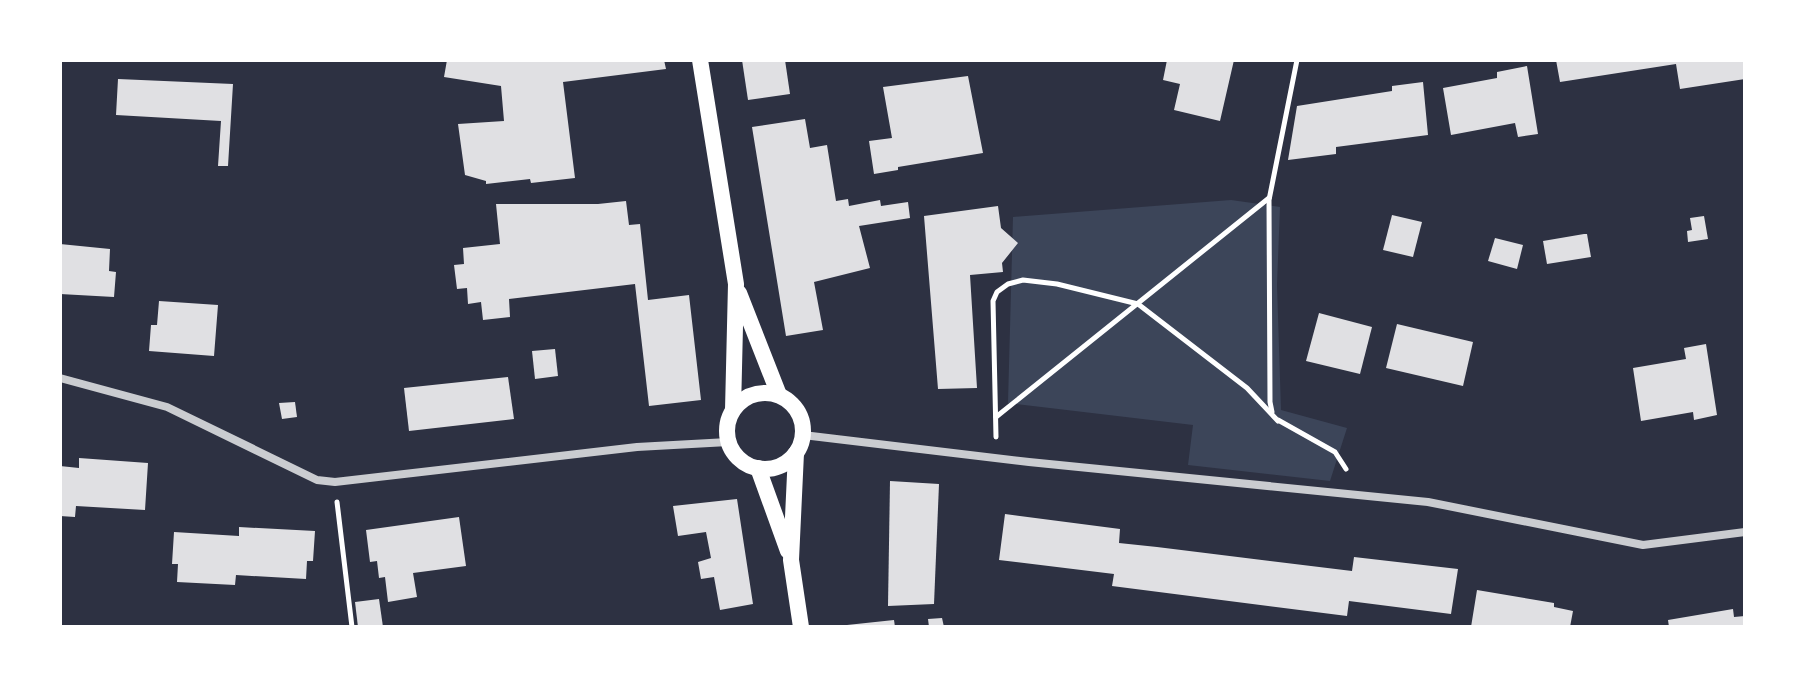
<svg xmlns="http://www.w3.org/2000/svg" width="1805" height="687" font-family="'Open Sans',sans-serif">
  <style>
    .green { fill: #3c4559 }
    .building { fill: #e0e0e3 }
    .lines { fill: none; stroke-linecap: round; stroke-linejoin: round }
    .path { stroke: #fff; stroke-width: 5 }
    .minor { stroke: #caccd0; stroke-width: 8 }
    .secondary { stroke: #fff; stroke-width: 16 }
  </style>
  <rect width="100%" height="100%" fill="#2d3142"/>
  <polygon class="green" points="1231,200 1280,207 1277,285 1281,410 1347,428 1330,481 1188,465 1193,425 1008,403 1013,217"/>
  <g class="building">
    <polygon points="447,60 664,60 666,69 563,82 575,178 531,183 530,179 486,184 486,181 465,175 458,124 504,121 501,86 444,77"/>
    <polygon points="742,60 785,60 790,94 748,100"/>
    <polygon points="1167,60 1234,60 1220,121 1174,110 1180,84 1163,80"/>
    <polygon points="1556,60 1745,60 1745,79 1680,89 1676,64 1560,82"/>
    <polygon points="1527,66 1538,134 1518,137 1515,123 1451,135 1443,88 1497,78 1497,72"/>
    <polygon points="968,76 983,153 898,167 898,170 874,174 869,141 892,138 883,87"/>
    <polygon points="118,79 233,84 228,166 218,166 221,121 116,115"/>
    <polygon points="1423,82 1428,135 1336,147 1336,154 1288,160 1297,106 1392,91 1392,86"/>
    <polygon points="805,119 810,148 827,145 836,201 848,199 849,206 880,200 881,206 908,202 910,218 859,226 870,268 814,282 823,330 786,336 752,127"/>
    <polygon points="626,201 629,225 640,224 648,300 689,295 701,400 649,406 635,284 509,299 510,317 483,320 481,302 468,304 467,288 457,289 454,265 464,264 463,248 500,244 496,204 598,204"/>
    <polygon points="998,206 1001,228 1018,243 1002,263 1003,272 970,275 977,388 938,389 924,216"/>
    <polygon points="1392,215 1422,222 1413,257 1383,250"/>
    <polygon points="1704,216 1708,239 1688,242 1687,231 1692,230 1690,218"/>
    <polygon points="1584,234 1587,234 1591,257 1547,264 1543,241"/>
    <polygon points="1495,238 1523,245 1517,269 1488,261"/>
    <polygon points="60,244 110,249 109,271 116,272 114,297 60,294"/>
    <polygon points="159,301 218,305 214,356 149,351 151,325 157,325"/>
    <polygon points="1319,313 1372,327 1360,374 1306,361"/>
    <polygon points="1397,324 1473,342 1463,386 1386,368"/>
    <polygon points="1706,344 1717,415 1694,420 1693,412 1641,421 1633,368 1686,359 1684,348"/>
    <polygon points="555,349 558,376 535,379 532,351"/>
    <polygon points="508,377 514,419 409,431 404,388"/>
    <polygon points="295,402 297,417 282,419 279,403"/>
    <polygon points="79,458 148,463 145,510 76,506 75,517 60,516 60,466 79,468"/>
    <polygon points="890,481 939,484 934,604 888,606"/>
    <polygon points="737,499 753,604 720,610 714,577 701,579 698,562 711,558 706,532 678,536 673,506"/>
    <polygon points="1005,514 1120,529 1119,543 1157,547 1352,571 1354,557 1458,569 1451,614 1349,601 1347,616 1112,586 1114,574 999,560"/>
    <polygon points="459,517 466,566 413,573 417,597 388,602 385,577 379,578 377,561 370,562 366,530"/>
    <polygon points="239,527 315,531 313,561 307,561 306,579 236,575 235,585 177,582 178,564 172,564 174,532 239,536"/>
    <polygon points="1477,590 1554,603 1554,607 1573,611 1570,627 1471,627"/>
    <polygon points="379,599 383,627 358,627 355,602"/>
    <polygon points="1733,609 1734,617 1745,616 1745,627 1669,627 1668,620"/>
    <polygon points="942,618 944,627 929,627 928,619"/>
    <polygon points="894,620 895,627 847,627 847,625"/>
  </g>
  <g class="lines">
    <g class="path">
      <polyline points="1272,412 1270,402 1269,200 1297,60"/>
      <polyline points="996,417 1269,198"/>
      <polyline points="1278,420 1335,452 1346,469"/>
      <polyline points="996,437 993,301 997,292 1008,284 1023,280 1057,284 1138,304 1247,388 1278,421"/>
      <polyline points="337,502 352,627"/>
    </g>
    <g class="minor">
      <polyline points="60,378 167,407 317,480 335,482 637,447 728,442"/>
      <polyline points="803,435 1029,462 1428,502 1643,545 1745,532"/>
    </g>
    <g class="secondary">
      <polyline points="700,60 736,284 733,410"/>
      <polyline points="739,293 779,395"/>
      <circle cx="765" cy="431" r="38"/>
      <polyline points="796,453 791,560 801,627"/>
      <polyline points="758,468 788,551"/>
    </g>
  </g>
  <rect width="1805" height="687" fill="none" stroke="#ffffff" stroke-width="124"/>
</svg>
